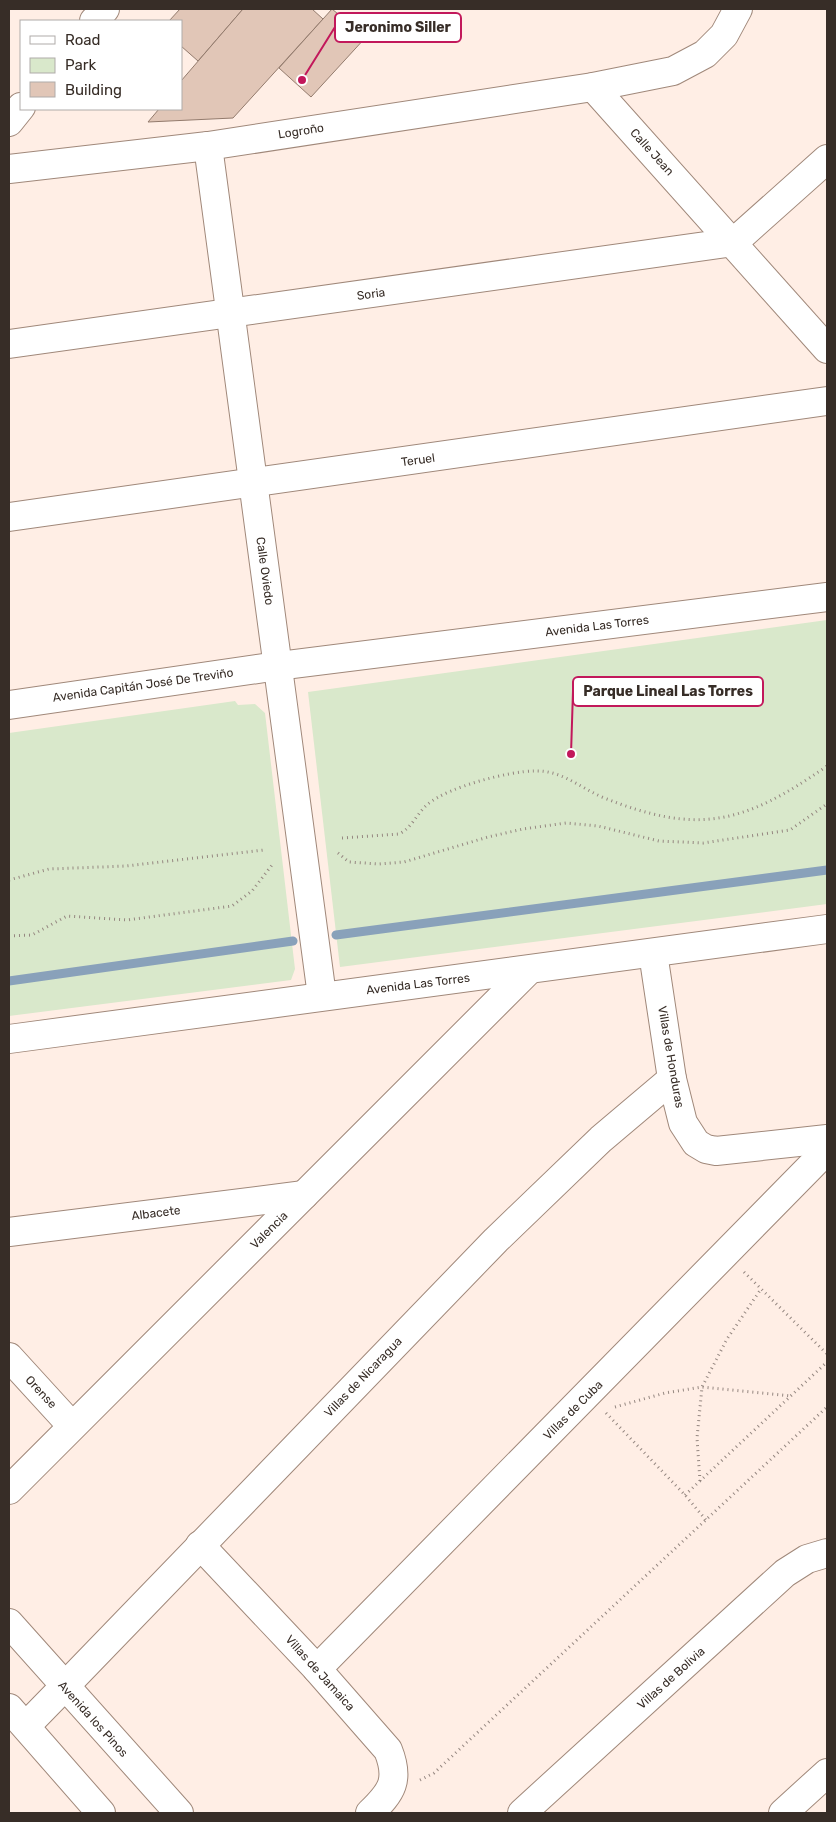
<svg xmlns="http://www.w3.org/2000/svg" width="836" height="1822" font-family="Rubik,sans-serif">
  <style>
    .green { fill: #d9e8cb }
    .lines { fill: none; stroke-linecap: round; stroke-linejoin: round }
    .stream { stroke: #89a1ba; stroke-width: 9 }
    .building { fill: #e1c6b7; stroke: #937b6d }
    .minor-casing { stroke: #a0887a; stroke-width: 30 }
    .tertiary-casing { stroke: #a0887a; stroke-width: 30 }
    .path { stroke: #958780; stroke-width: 3; stroke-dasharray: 1 4; stroke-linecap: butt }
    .minor { stroke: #fff; stroke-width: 28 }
    .tertiary { stroke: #fff; stroke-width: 28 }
    .labels { text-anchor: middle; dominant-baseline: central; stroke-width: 4.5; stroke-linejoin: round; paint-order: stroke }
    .street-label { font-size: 12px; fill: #372d27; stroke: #fff }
    .leader { fill: none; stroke: #c2185b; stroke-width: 2 }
    .callout-dot { fill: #c2185b; stroke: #fff; stroke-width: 2 }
    .callout { fill: #fff; stroke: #c2185b; stroke-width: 2 }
    .callout-label { font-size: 14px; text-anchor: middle; font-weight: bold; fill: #372d27 }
  </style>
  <rect width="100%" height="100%" fill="#ffeee5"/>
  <g class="green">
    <polygon points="827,620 827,904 340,967 308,692"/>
    <polygon points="235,701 238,705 255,704 265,713 295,969 291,980 9,1016 9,733"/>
  </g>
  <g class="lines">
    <g class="stream">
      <polyline points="336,935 827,870"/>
      <polyline points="9,981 293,941"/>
    </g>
  </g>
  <g class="building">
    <polygon points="180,9 243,9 198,61 181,46 181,21 169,21"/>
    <polygon points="243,9 312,9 323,19 233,118 148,122 159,109 181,109 181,81"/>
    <polygon points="332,9 366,37 311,97 279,68"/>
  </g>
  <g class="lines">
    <defs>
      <g id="minor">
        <polyline points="94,21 105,9"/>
        <polyline points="593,87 827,349"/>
        <polyline points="9,122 21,107"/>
        <polyline points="208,146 322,996"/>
        <polyline points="9,169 208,146 593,87 673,71 705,54 724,35 738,9"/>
        <polyline points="9,344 734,242 827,159"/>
        <polyline points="9,517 827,401"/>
        <polyline points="653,953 672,1079 683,1123 696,1143 706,1149 716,1151 827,1139"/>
        <polyline points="9,1232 304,1195"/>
        <polyline points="9,1357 72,1426"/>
        <polyline points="9,1490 529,970"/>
        <path d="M200,1545L317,1669L388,1750C400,1780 392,1792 370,1813"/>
        <polyline points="317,1669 827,1150"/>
        <polyline points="64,1687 496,1240 601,1139 672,1079"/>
        <polyline points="522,1813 785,1573 807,1559 827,1553"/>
        <polyline points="783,1813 827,1773"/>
      </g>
      <g id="tertiary">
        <polyline points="9,705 278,666 827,597"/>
        <polyline points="9,1039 827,929"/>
        <polyline points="9,1623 179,1813"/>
        <polyline points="9,1708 101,1813"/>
        <polyline points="26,1726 64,1687"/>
      </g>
    </defs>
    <use href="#minor" class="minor-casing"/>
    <use href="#tertiary" class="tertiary-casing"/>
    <g class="path">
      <path d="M342,838L399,834C412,828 417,813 428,804C448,787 509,771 535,771C561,770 579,787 602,797C698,836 744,824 827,766"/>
      <polyline points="338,853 349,862 379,864 404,862 488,837 523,829 566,823 598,826 659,841 703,843 790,830 827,804"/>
      <polyline points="9,880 49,869 126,866 264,850"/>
      <polyline points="9,936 32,935 67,916 127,920 232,906 252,891 272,865"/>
      <polyline points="744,1272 827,1354"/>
      <polyline points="615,1407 665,1393 702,1387 791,1396"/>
      <polyline points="606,1413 685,1495 706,1520"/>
      <polyline points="700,1481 697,1438 702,1387 727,1339 761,1289"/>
      <polyline points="685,1495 827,1362"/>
      <polyline points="420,1780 434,1773 827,1407"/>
    </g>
    <use href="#minor" class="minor"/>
    <use href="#tertiary" class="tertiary"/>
  </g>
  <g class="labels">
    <g class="street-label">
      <text transform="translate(301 131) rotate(-9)">Logroño</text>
      <text transform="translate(652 152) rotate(48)">Calle Jean</text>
      <text transform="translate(371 294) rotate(-8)">Soria</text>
      <text transform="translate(418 460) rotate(-8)">Teruel</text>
      <text transform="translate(265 571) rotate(82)">Calle Oviedo</text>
      <text transform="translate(597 626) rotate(-7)">Avenida Las Torres</text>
      <text transform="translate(143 685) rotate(-8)">Avenida Capitán José De Treviño</text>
      <text transform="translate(418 984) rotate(-7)">Avenida Las Torres</text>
      <text transform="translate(671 1057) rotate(80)">Villas de Honduras</text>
      <text transform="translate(156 1213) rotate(-7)">Albacete</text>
      <text transform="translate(269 1230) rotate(-45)">Valencia</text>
      <text transform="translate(363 1377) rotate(-46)">Villas de Nicaragua</text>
      <text transform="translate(41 1392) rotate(47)">Orense</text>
      <text transform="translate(573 1410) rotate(-45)">Villas de Cuba</text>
      <text transform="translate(320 1673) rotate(48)">Villas de Jamaica</text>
      <text transform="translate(671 1678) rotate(-42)">Villas de Bolivia</text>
      <text transform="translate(93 1719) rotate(48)">Avenida los Pinos</text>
    </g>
  </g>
  <path class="leader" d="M302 80L335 27M571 754L573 691"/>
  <g class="callout-dot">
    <circle cx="302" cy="80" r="5"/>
    <circle cx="571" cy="754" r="5"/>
  </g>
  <g class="callout">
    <rect x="335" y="13" width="126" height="29" rx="5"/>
    <rect x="573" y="677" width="190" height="29" rx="5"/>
  </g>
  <g class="callout-label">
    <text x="398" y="32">Jeronimo Siller</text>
    <text x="668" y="696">Parque Lineal Las Torres</text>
  </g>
  <rect width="836" height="1822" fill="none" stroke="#372d27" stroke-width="20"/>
  <rect x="20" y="20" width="162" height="90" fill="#ffffff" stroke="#afaba9"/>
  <rect x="30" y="36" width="25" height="8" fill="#ffffff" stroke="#afaba9"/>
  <text x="65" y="45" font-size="15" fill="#372d27">Road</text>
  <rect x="30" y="58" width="25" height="15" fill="#d9e8cb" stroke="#afaba9"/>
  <text x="65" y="70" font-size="15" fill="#372d27">Park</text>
  <rect x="30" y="82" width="25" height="15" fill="#e1c6b7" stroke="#afaba9"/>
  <text x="65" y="95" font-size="15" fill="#372d27">Building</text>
</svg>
